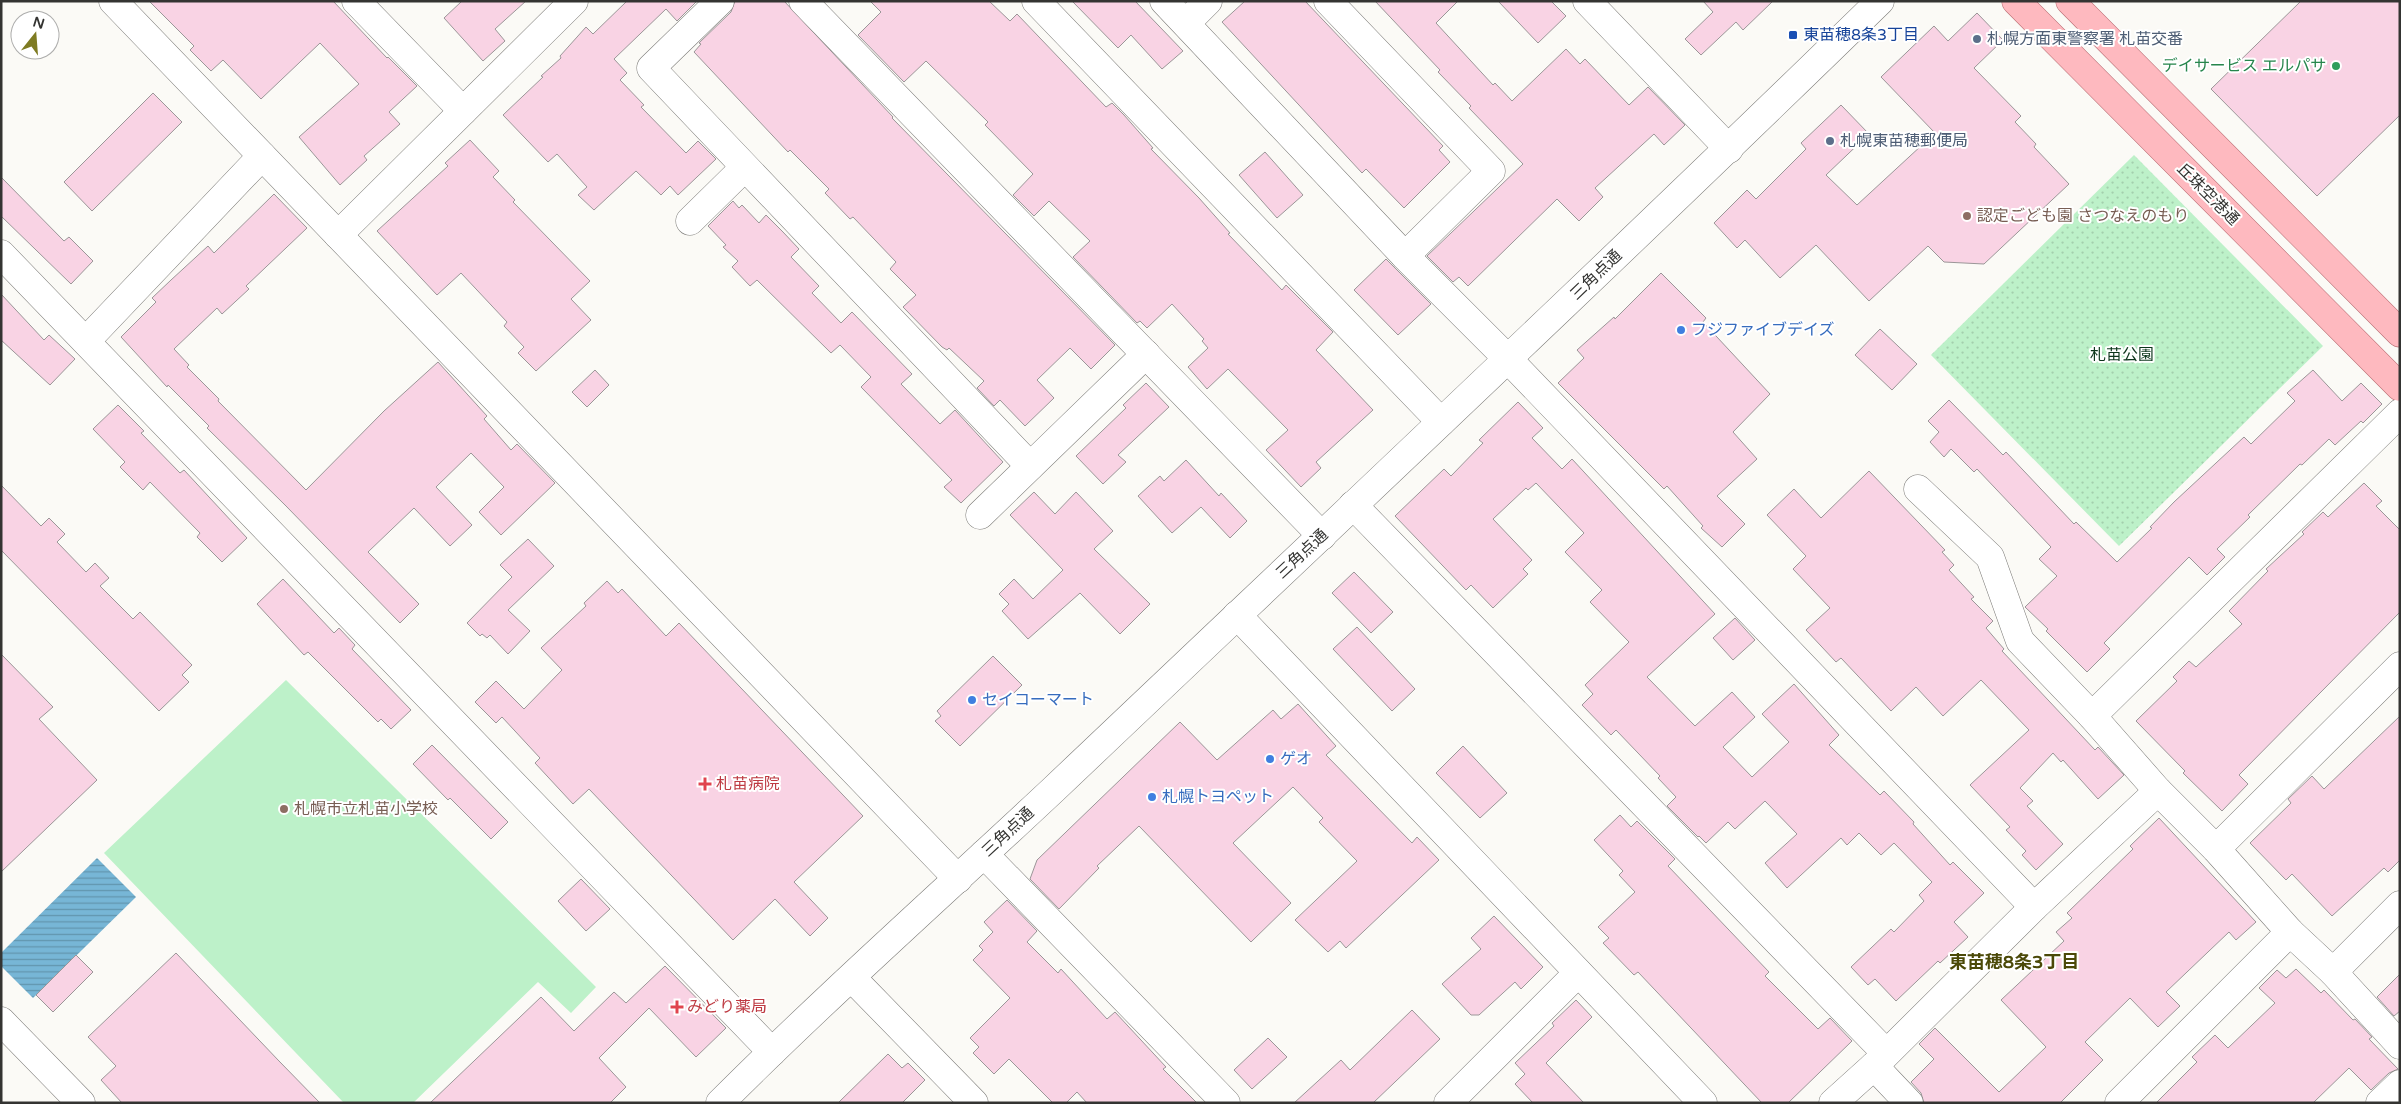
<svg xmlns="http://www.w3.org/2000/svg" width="2401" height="1104" font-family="'Varela Round','Noto Sans JP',sans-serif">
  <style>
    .grass { fill: #bdf1c9 }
    .park { fill: url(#park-dots) }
    .water { fill: url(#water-rules) }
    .building { fill: #f9d3e4; stroke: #9b9698 }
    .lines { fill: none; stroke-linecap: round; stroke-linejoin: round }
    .minor-casing { stroke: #7c7b78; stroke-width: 29 }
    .major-casing { stroke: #b76c72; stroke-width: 29 }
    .minor { stroke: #fff; stroke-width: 28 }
    .major { stroke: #feb9bf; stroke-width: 28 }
    .transit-dot { fill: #1a4fb4; stroke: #fff; stroke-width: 2 }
    .service-dot { fill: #5c6f8a; stroke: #fff; stroke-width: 2 }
    .leisure-dot { fill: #2e9e5b; stroke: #fff; stroke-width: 2 }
    .education-dot { fill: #8d6e63; stroke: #fff; stroke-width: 2 }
    .shop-dot { fill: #3f7fe0; stroke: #fff; stroke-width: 2 }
    .health-dot { fill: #e0444e; stroke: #fff; stroke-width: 2 }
    .labels { text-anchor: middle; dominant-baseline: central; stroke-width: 4; stroke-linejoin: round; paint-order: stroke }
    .transit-label { font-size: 16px; fill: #164399; stroke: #fff; text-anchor: start }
    .service-label { font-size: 16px; fill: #4e5e75; stroke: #fff; text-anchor: start }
    .leisure-label { font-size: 16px; fill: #27864d; stroke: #fff; text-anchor: end }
    .street-label { font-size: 16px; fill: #343432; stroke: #fff }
    .education-label { font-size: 16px; fill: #785e54; stroke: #fff; text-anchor: start }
    .shop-label { font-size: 16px; fill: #366cbe; stroke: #fff; text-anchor: start }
    .park-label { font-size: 16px; fill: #0c351b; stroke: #fff }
    .health-label { font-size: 16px; fill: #be3a42; stroke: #fff; text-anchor: start }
    .neighbourhood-label { font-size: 18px; font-weight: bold; fill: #4b4908; stroke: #fff }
  </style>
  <defs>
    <pattern id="park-dots" width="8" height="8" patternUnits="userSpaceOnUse" patternTransform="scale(1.25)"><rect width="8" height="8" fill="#bdf1c9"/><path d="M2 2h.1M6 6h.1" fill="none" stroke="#a3cfad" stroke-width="1.8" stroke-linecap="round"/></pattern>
    <pattern id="water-rules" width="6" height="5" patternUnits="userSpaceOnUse" patternTransform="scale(1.25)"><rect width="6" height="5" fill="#77b6d6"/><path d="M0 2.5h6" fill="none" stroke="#6295ae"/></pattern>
  </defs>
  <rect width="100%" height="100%" fill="#fbfaf6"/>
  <polygon class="grass" points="286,680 596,987 571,1013 538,982 413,1103 344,1103 104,853"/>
  <polygon class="park" points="2134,155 2323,346 2119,546 1931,355"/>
  <polygon class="water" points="97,858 136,897 33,998 1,966 1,953"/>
  <g class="building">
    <polygon points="149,1 333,1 387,58 388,57 417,86 389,112 400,124 364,156 367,160 340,185 299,137 359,84 320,43 261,99 223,60 211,71 190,50 194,46"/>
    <polygon points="462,1 526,1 495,29 505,41 483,61 444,18"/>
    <polygon points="627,1 697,1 677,21 666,9 614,59 627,73 620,80 644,105 641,107 686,153 698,141 716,159 678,195 670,186 661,195 636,171 594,210 578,195 587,187 557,154 548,162 503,115 543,77 541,76 561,58 560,56 586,27 593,34"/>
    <polygon points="735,1 784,1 893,117 892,118 1115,345 1091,369 1070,348 1037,380 1054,398 1025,426 1000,400 994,406 977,388 984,381 949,348 947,350 942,347 903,307 916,295 890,269 896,262 853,217 850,219 825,193 829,189 790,150 788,152 694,52 701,44 699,43 731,12"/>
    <polygon points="870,1 989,1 1010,21 1017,14 1106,107 1112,103 1124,115 1153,148 1151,149 1199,198 1230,233 1228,234 1282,290 1286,285 1333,332 1316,350 1373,410 1316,462 1321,468 1301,487 1266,450 1288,430 1228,369 1207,389 1188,367 1208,348 1202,341 1204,339 1172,304 1147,328 1140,321 1137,323 1073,257 1090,241 1049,201 1034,216 1013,195 1033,174 985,125 988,122 926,61 904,82 858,35 881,12"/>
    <polygon points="1072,1 1135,1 1183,51 1162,69 1131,35 1118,48"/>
    <polygon points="1245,1 1305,1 1443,146 1439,150 1450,162 1404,208 1366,169 1362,173 1222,22"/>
    <polygon points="1375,1 1458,1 1436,23 1493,85 1495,83 1512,101 1566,49 1580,64 1585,59 1629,105 1648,87 1685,125 1664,145 1654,134 1595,188 1603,197 1579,221 1557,199 1468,286 1459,277 1453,282 1427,256 1523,164 1469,108 1471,106 1438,72 1440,70"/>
    <polygon points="1498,1 1551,1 1566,16 1538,43"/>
    <polygon points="1703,1 1773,1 1743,30 1736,22 1701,55 1685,39 1713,12"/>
    <polygon points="2301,1 2400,1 2400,115 2317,196 2211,89"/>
    <polygon points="1977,13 2003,40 1974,68 2021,116 2015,122 2036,144 2034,147 2069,184 1984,264 1944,262 1928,246 1869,301 1816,245 1780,278 1745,240 1737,248 1714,223 1747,190 1756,199 1806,149 1801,143 1841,105 1869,134 1826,175 1857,205 1935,133 1881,77 1934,26 1948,41"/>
    <polygon points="153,93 182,122 92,211 64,182"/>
    <polygon points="470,140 499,171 493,177 515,200 513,202 590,281 571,299 591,320 536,371 518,353 524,347 504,326 507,322 461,273 437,295 377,231 448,166 445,163"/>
    <polygon points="1265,152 1303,195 1277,218 1239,175"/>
    <polygon points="1,177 64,241 69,237 93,261 71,284 1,216"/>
    <polygon points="274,194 307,228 246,286 249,289 222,314 217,308 174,349 189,365 187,367 219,399 218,401 306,490 384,411 438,362 487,416 484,419 511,450 517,444 555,483 501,535 479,512 504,487 471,453 436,487 472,525 450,546 414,508 368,552 419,604 400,623 286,506 207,428 209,426 168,385 167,387 121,337 156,302 152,298 171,280 208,246 214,253"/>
    <polygon points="733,201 739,208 742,205 759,223 766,215 783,232 799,249 791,257 819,286 812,293 841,323 852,312 912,374 901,384 940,424 955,410 1003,462 961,503 944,487 952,480 861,387 871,377 840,345 831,353 757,280 750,286 732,267 738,261 723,247 726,245 708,226"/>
    <polygon points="1386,259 1431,304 1398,335 1354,290"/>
    <polygon points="1661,273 1706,318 1703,322 1770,394 1733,432 1757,459 1717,496 1745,524 1722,547 1701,528 1703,526 1667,486 1664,489 1558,383 1584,358 1577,350 1614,317 1615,319"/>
    <polygon points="1,294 44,340 49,335 75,359 50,385 1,340"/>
    <polygon points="1880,329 1917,364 1892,390 1855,355"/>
    <polygon points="595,370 609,385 587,407 572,392"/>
    <polygon points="2313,370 2342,401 2361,383 2382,404 2363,423 2361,421 2335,445 2329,439 2302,465 2300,464 2248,515 2250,517 2217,549 2225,557 2207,575 2189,557 2104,643 2110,649 2087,672 2046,631 2048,629 2025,607 2057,576 2039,559 2051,547 1977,469 1974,472 1951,449 1944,457 1930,442 1939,432 1928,421 1949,400 2003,455 2006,452 2074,524 2076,522 2117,562 2152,528 2150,527 2174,502 2244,437 2251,444 2295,401 2287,393"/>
    <polygon points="1146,383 1169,407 1118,455 1126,462 1103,484 1076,456 1126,408 1123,405"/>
    <polygon points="1518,402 1543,428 1532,438 1562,469 1572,459 1715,614 1647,677 1695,726 1732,692 1755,717 1723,747 1752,777 1789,742 1762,714 1794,684 1839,735 1829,745 1880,795 1884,791 1914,822 1913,824 1950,865 1953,862 1984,893 1954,922 1968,937 1940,963 1938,961 1896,1001 1875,979 1868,985 1851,967 1891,929 1894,932 1924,901 1919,895 1932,882 1894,843 1881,855 1859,833 1847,845 1841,838 1787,888 1765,863 1797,834 1765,801 1735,829 1728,822 1706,843 1699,836 1698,837 1667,806 1676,797 1658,778 1660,776 1616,730 1611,735 1582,705 1593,694 1585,685 1629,642 1590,602 1602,590 1565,552 1584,533 1536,483 1528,490 1526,488 1493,519 1532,560 1523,569 1528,574 1493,608 1471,585 1466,590 1395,516 1444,469 1451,476 1483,443 1479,440"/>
    <polygon points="118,405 144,431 141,433 180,473 184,470 247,538 222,562 197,537 200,533 150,482 143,490 120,467 125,462 93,429"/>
    <polygon points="1186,460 1219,496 1221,493 1247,521 1230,538 1201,507 1172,533 1138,496 1160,476 1164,481"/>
    <polygon points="1869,471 1945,550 1942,552 1954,565 1949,570 1974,597 1971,599 1993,621 1986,628 2004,649 2002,651 2095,750 2098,747 2124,775 2098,799 2063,760 2061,762 2053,753 2020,788 2033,801 2027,806 2063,844 2036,870 2022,855 2026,851 2006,830 2010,827 1970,785 2029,730 1981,680 1943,716 1916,687 1891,711 1841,658 1836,662 1806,630 1830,608 1793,569 1806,556 1767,515 1794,489 1821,518"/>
    <polygon points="2364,483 2382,501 2376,506 2400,530 2400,612 2239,775 2248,784 2222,811 2183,773 2185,771 2136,721 2177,681 2173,677 2189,661 2196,667 2242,624 2229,611 2268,571 2266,569 2304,534 2302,532 2323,512 2328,517"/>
    <polygon points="1,485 41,526 49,518 65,534 57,542 86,572 95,563 109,578 100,586 133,619 140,612 192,665 182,675 189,682 159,711 1,550"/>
    <polygon points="1034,492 1055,514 1076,492 1113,531 1094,549 1150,604 1120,634 1080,593 1028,639 1002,611 1009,604 999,594 1014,579 1033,599 1063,570 1010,515"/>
    <polygon points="528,539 554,566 508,610 530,631 508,654 490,635 487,638 482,634 480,636 467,623 512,577 500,565"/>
    <polygon points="1354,572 1393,612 1371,633 1332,593"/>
    <polygon points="283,579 334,633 339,628 355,645 352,649 411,710 391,729 381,719 378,722 308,652 304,655 257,604"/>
    <polygon points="607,581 618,593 622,589 666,636 679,623 863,816 794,882 828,918 810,936 775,899 733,940 589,789 573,804 535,763 540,758 502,717 496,723 475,702 496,681 524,709 562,670 541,648 586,606 584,603"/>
    <polygon points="1735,618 1755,640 1733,660 1713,638"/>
    <polygon points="1357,627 1415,689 1392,711 1333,649"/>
    <polygon points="1,654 53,707 39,719 97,780 1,872"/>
    <polygon points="993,656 1022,685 960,746 935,721 941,716 937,711"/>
    <polygon points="1298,704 1336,746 1326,755 1412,843 1417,837 1439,860 1346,948 1340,941 1328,952 1295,920 1357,861 1319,822 1323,818 1293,787 1233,843 1291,903 1251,942 1139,826 1097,866 1099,868 1059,909 1030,879 1037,860 1180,722 1217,760 1273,710 1281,719"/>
    <polygon points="2400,716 2400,860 2388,872 2384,868 2332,916 2292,874 2286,880 2250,843 2291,803 2288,799 2312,776 2324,789"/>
    <polygon points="432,745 508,822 491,839 450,798 448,800 413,764"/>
    <polygon points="1463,746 1507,793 1480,818 1436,773"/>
    <polygon points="1620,815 1631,827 1637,821 1675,859 1668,866 1769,972 1765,976 1818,1029 1830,1018 1852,1041 1788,1103 1762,1103 1638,972 1634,975 1603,943 1609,938 1598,927 1635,892 1619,875 1623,871 1594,840"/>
    <polygon points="2159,818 2256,922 2236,940 2229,932 2166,992 2180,1006 2158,1027 2130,998 2085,1042 2103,1060 2060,1103 1924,1103 1921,1093 1911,1082 1934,1059 1919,1044 1935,1028 1999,1092 2046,1047 2001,1000 2064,941 2056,932 2072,918 2067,913 2133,849 2130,846"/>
    <polygon points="581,879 610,909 586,931 558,901"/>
    <polygon points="1007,900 1037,931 1027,942 1058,973 1061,969 1107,1019 1115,1012 1166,1067 1163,1069 1197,1103 1087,1103 1077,1092 1066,1103 1053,1103 1009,1059 994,1074 973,1053 979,1047 970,1038 1010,998 973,960 983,950 979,946 993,932 984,922"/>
    <polygon points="1494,916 1543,967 1521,989 1515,982 1479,1015 1471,1015 1442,984 1481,949 1471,938"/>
    <polygon points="176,953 279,1061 320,1103 122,1103 101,1080 116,1066 88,1037"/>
    <polygon points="76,955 93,972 53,1012 36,995"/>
    <polygon points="665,966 726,1028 696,1057 649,1008 599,1058 626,1087 610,1103 430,1103 541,997 574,1031 614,992 626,1003"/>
    <polygon points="2296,969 2321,993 2324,990 2353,1020 2355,1019 2372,1037 2369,1039 2398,1069 2389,1073 2371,1090 2349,1068 2313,1103 2156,1103 2197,1062 2192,1057 2215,1035 2228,1048 2275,1003 2259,988 2277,970 2286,978"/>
    <polygon points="2400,974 2400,1011 2394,1016 2377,997"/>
    <polygon points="1576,1000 1592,1017 1546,1063 1584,1103 1533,1103 1515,1084 1525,1074 1515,1063 1554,1026 1552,1023"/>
    <polygon points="1412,1010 1440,1039 1373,1103 1294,1103 1341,1060 1350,1070"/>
    <polygon points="1268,1038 1287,1057 1252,1089 1234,1070"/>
    <polygon points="888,1054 902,1068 908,1063 925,1080 902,1103 838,1103"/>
  </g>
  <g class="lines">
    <defs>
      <g id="minor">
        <polyline points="113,1 958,879"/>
        <polyline points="356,1 463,111"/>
        <polyline points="720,1 651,68 1030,466"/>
        <polyline points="803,1 1322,536"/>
        <polyline points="1036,1 1441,422"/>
        <polyline points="1164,1 1405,256 1508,359 2034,907"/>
        <polyline points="1328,1 1491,171 1405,256"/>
        <polyline points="1587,1 1729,149"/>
        <polyline points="1186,23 1208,1"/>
        <polyline points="690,221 744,168"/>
        <polyline points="338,235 574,1"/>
        <polyline points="1,254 772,1052"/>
        <polyline points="86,341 262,156"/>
        <polyline points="1918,489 1990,557 2020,641 2092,716 2158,791 2216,849 2290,932 2333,972 2400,1045"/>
        <polyline points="1353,505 1885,1052"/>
        <polyline points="980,515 1146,354"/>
        <polyline points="1237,615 1703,1103"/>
        <polyline points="2092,716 2400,413"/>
        <polyline points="2216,849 2400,666"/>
        <polyline points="984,854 1226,1103"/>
        <polyline points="2333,972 2400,905"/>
        <polyline points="852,978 974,1103"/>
        <polyline points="1,1021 81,1103"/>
        <polyline points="1874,1066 1909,1103"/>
        <path d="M720,1103C828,995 943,893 1054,789C1330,527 1607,267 1880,1"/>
        <polyline points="1448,1103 1578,973"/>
        <polyline points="1833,1103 1874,1066 2034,907 2158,791"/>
        <polyline points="2119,1103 2290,932"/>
        <polyline points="2380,1103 2400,1084"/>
      </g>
      <g id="major">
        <polyline points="2016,1 2400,387"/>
        <polyline points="2070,1 2400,333"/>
      </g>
    </defs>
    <use href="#minor" class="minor-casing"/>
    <use href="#major" class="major-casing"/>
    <use href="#minor" class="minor"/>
    <use href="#major" class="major"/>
  </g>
  <rect class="transit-dot" x="1788" y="30" width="10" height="10" rx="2.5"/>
  <g class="service-dot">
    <circle cx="1977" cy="39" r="5"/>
    <circle cx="1830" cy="141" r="5"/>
  </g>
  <circle class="leisure-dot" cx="2336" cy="66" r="5"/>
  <g class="education-dot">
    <circle cx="1967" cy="216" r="5"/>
    <circle cx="284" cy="809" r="5"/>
  </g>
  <g class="shop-dot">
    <circle cx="1681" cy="330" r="5"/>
    <circle cx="972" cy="700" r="5"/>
    <circle cx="1270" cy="759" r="5"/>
    <circle cx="1152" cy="797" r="5"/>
  </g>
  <g class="health-dot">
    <path d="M702.5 776.5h5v5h5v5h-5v5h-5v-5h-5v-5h5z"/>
    <path d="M674.5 999.5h5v5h5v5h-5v5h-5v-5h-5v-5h5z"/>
  </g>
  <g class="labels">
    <g class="transit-label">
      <text x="1803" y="35">東苗穂8条3丁目</text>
    </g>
    <g class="service-label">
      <text x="1987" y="39">札幌方面東警察署 札苗交番</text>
      <text x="1840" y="141">札幌東苗穂郵便局</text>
    </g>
    <g class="leisure-label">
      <text x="2326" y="66">デイサービス エルパサ</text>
    </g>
    <g class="street-label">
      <text transform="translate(2208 194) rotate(45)">丘珠空港通</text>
      <text transform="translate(1596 275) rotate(-44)">三角点通</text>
      <text transform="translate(1302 554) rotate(-43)">三角点通</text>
      <text transform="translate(1008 832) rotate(-43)">三角点通</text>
    </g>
    <g class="education-label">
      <text x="1977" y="216">認定ごども園 さつなえのもり</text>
      <text x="294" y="809">札幌市立札苗小学校</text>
    </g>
    <g class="shop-label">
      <text x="1691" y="330">フジファイブデイズ</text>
      <text x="982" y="700">セイコーマート</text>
      <text x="1280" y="759">ゲオ</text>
      <text x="1162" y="797">札幌トヨペット</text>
    </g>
    <g class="park-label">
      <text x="2122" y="355">札苗公園</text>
    </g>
    <g class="health-label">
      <text x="716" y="784">札苗病院</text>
      <text x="687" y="1007">みどり薬局</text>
    </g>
    <g class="neighbourhood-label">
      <text x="2014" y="962">東苗穂8条3丁目</text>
    </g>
  </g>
  <rect width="2401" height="1104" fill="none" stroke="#343432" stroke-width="5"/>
  <g transform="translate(35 35) rotate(17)"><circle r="24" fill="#ffffff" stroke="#aeaead"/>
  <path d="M0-4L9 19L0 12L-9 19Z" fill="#7e7b22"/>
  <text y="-8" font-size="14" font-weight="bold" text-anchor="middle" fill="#343432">N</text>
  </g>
</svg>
